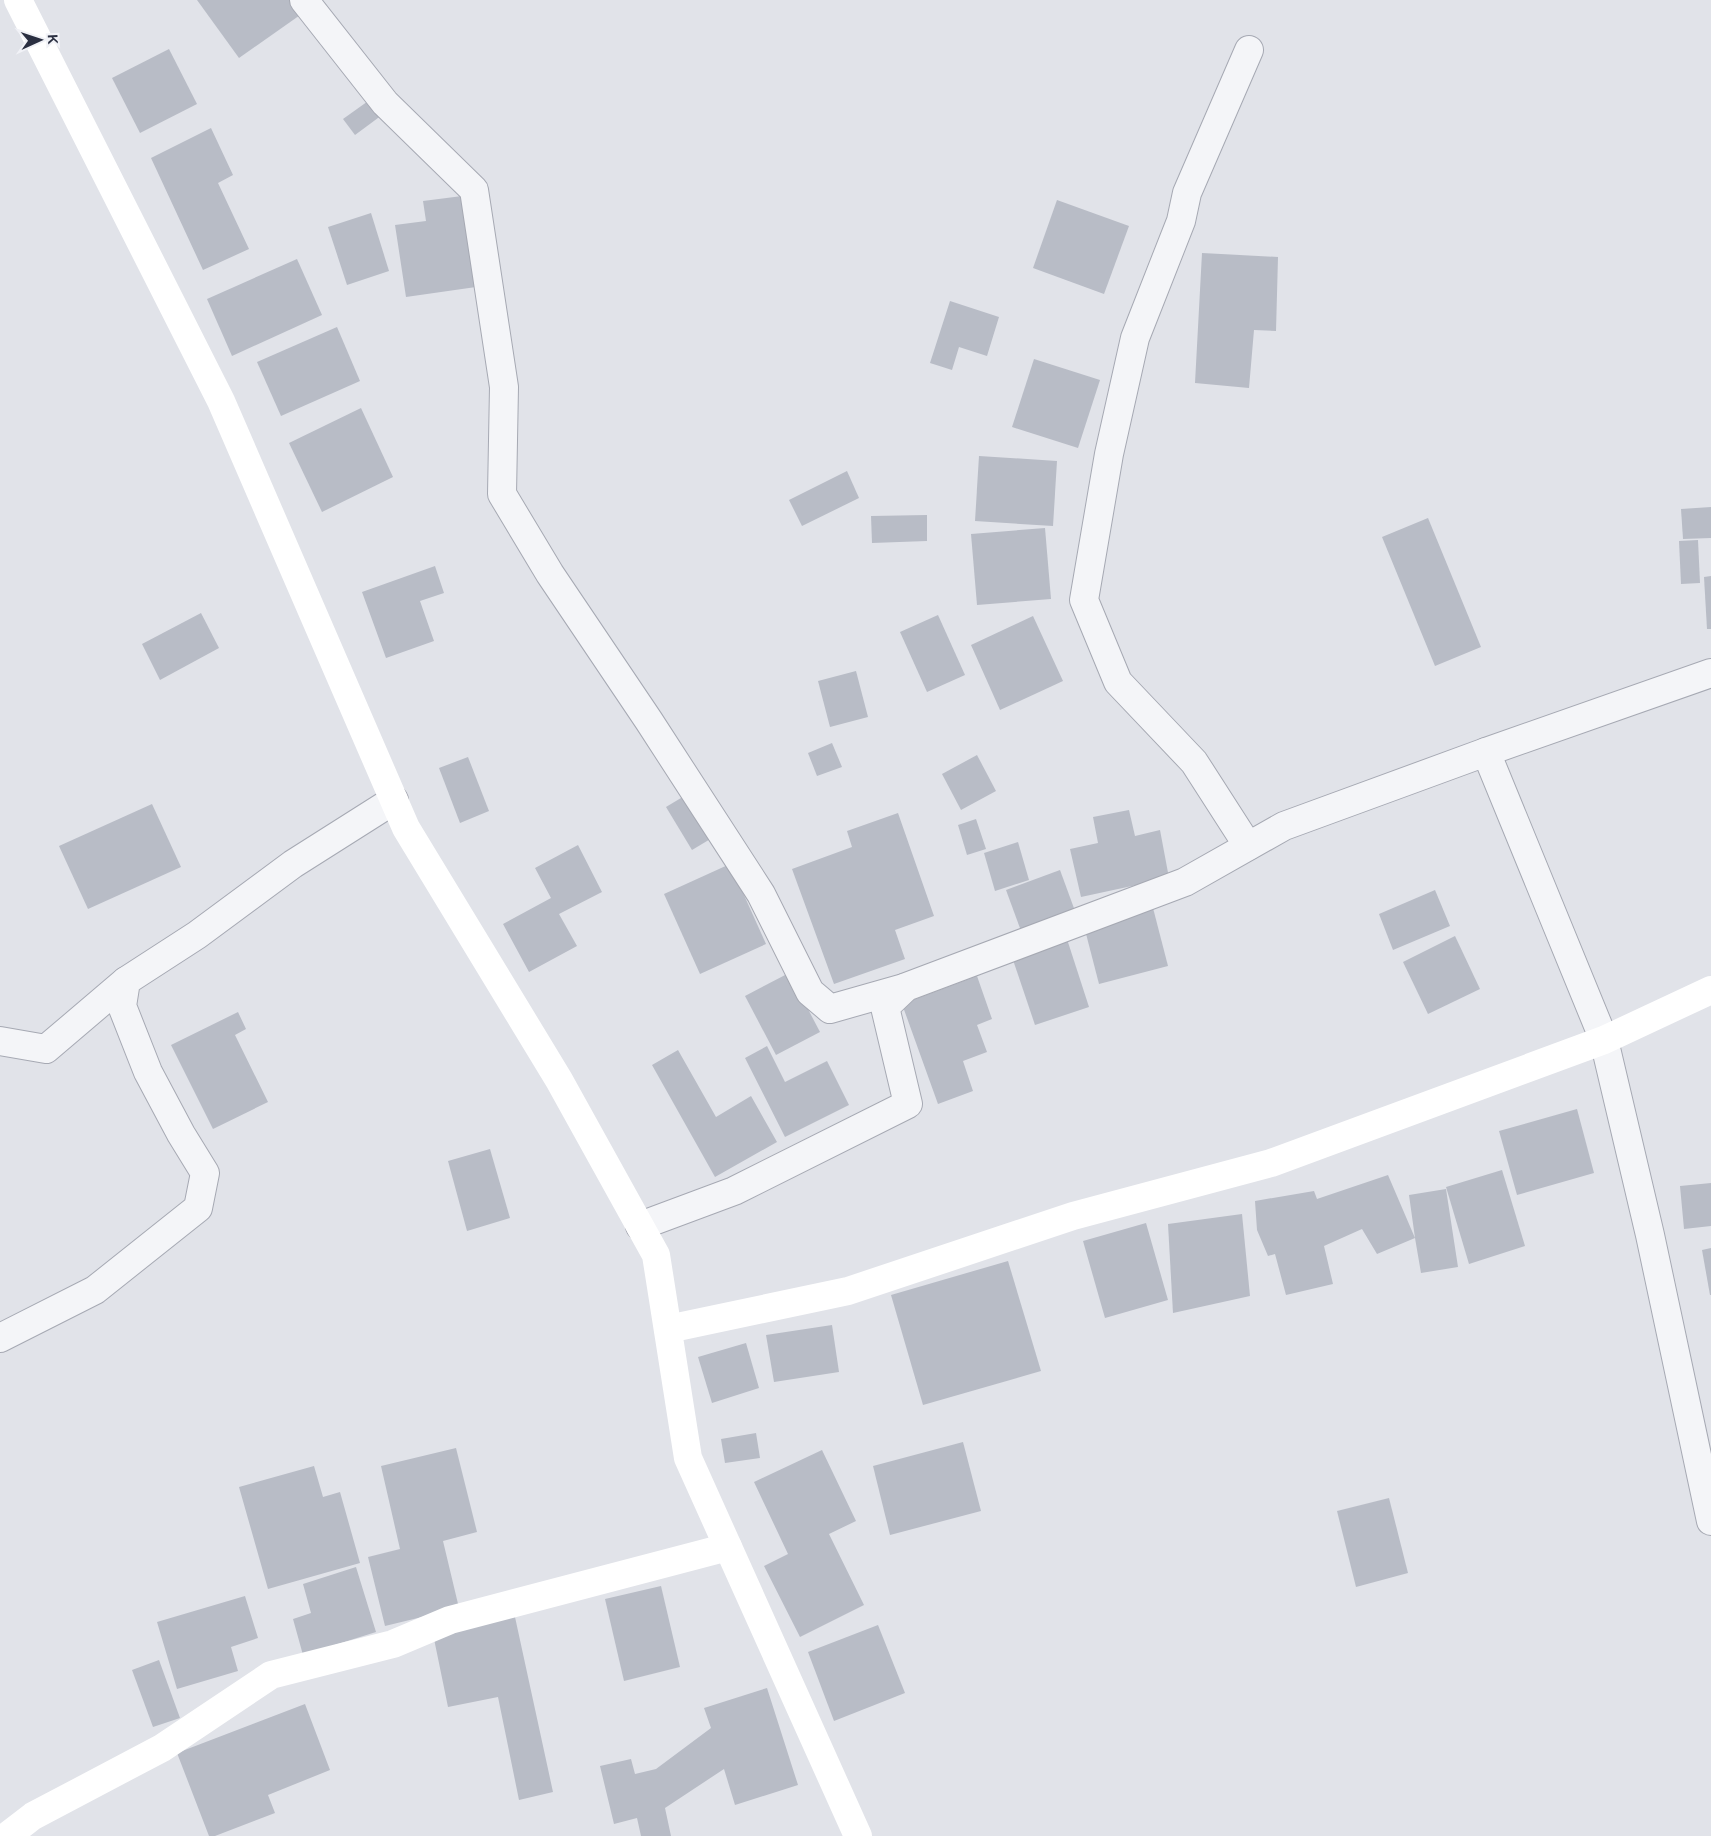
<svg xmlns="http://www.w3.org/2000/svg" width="1711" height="1836" font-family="Arial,sans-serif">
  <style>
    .building { fill: #b8bcc6 }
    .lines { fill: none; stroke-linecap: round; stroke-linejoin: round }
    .street-casing { stroke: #a6a9b3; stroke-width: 30 }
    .street { stroke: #f4f5f8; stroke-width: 28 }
    .secondary { stroke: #fff; stroke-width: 28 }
  </style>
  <rect width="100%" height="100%" fill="#e1e3e9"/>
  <g class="building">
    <polygon points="197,0 294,0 303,13 239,58"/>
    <polygon points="169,49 197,104 140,133 112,78"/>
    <polygon points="371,99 382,115 355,135 343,119"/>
    <polygon points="211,128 233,175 218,183 249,249 203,270 151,158"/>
    <polygon points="470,195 483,286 406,297 395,225 426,221 423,201"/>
    <polygon points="1057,200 1129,226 1104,294 1033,268"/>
    <polygon points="371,213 389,271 347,285 328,227"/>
    <polygon points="1202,253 1278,257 1276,331 1254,330 1249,388 1195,383"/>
    <polygon points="297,259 322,315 232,356 207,299"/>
    <polygon points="950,301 999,317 987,356 959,347 952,370 930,363"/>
    <polygon points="337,327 360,381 281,416 257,362"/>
    <polygon points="1034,359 1100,380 1078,448 1012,427"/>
    <polygon points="361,408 393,477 322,512 289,443"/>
    <polygon points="979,456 1057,461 1053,526 975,521"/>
    <polygon points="847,471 859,498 802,526 789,500"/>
    <polygon points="1711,507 1711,538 1683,539 1681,509"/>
    <polygon points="927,515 927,541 872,543 871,516"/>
    <polygon points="1428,518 1481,647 1435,666 1382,537"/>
    <polygon points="1045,528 1051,599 977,605 971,534"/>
    <polygon points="1698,540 1700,583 1681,584 1679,541"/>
    <polygon points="435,566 444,593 420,601 434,641 386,658 362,592"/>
    <polygon points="1711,576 1711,629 1707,629 1704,577"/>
    <polygon points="201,613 219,648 160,680 142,644"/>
    <polygon points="938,615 965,675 927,692 900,632"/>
    <polygon points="1033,616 1063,681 1000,710 971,645"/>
    <polygon points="856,671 868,717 830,727 818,681"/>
    <polygon points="832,743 842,767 817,776 808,753"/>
    <polygon points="977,755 996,791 961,810 942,774"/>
    <polygon points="468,757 489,811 460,823 439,768"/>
    <polygon points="686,795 712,838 692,850 666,807"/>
    <polygon points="152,804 181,867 88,909 59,846"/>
    <polygon points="1129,810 1135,836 1160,830 1169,878 1081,897 1070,849 1098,843 1093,817"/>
    <polygon points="898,813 934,916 895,930 905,959 834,984 792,869 852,847 847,831"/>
    <polygon points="976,819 986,849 967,855 958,825"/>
    <polygon points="1018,842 1029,880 995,891 984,853"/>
    <polygon points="578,845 602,892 559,914 577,946 529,972 503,924 551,898 535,868"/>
    <polygon points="730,864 766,944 700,974 664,894"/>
    <polygon points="1060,870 1075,911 1021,931 1006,890"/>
    <polygon points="1435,890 1450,926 1393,950 1379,914"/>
    <polygon points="1153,908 1168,966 1099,984 1084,926"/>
    <polygon points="1066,936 1089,1007 1035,1025 1011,954"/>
    <polygon points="1455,936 1480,989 1428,1014 1403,962"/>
    <polygon points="789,973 820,1032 776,1055 745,996"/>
    <polygon points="977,976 992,1019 977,1025 987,1052 963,1061 973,1091 938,1104 902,1004"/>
    <polygon points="238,1012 246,1029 235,1035 268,1102 213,1129 171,1045"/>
    <polygon points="767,1046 785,1082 827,1061 849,1105 785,1137 745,1058"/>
    <polygon points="678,1050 716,1117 751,1096 777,1142 715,1177 652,1065"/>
    <polygon points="1577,1109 1594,1173 1517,1195 1499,1131"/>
    <polygon points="490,1149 510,1218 467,1231 448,1161"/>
    <polygon points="1502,1170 1525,1246 1469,1264 1446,1187"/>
    <polygon points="1388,1175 1415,1238 1409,1195 1446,1189 1458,1267 1421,1273 1415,1238 1377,1254 1362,1229 1324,1246 1333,1284 1286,1295 1275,1254 1268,1256 1257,1230 1255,1201 1314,1191 1317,1199"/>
    <polygon points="1711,1183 1711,1226 1684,1229 1680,1186"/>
    <polygon points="1242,1214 1250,1296 1173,1313 1168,1224"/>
    <polygon points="1146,1223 1168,1300 1105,1318 1083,1241"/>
    <polygon points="1711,1248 1711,1295 1710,1295 1702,1250"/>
    <polygon points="1008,1261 1041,1371 923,1405 891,1295"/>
    <polygon points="832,1325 839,1372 774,1382 766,1335"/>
    <polygon points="746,1343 759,1388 712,1403 698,1357"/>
    <polygon points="756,1433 760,1458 725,1463 721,1439"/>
    <polygon points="963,1442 981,1511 890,1535 873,1466"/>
    <polygon points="456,1448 477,1532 443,1541 459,1608 385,1626 368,1557 400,1549 381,1466"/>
    <polygon points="822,1450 856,1521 829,1534 864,1605 800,1637 764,1566 788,1554 754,1482"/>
    <polygon points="314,1466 323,1497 340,1492 360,1563 268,1589 239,1487"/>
    <polygon points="1389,1498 1408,1573 1356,1587 1337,1511"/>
    <polygon points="356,1567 376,1632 303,1655 293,1619 311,1613 303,1584"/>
    <polygon points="661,1586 680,1667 624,1681 605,1599"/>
    <polygon points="245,1596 258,1638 231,1647 238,1671 177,1689 157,1622"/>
    <polygon points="515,1617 553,1792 519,1800 498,1697 448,1707 433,1634"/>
    <polygon points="878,1625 905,1693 834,1721 808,1652"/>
    <polygon points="159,1660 180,1718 153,1727 132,1670"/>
    <polygon points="767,1688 798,1785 735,1805 724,1769 665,1808 671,1836 641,1836 637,1818 614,1824 600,1766 631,1759 635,1774 656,1769 711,1728 704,1708"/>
    <polygon points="305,1704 330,1770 268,1795 275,1813 215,1836 209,1836 177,1753"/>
  </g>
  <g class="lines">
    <defs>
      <g id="street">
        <polyline points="304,0 385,103 474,190 504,387 502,494 550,574 649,721 761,894 810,992 830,1009 904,988"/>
        <polyline points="1486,752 1711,673"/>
        <polyline points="1248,846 1194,762 1118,682 1084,600 1109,454 1135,338 1181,221 1187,193 1249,50"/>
        <polyline points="0,1041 46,1049 126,981"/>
        <polyline points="640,1226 734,1191 908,1104 885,1007 906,987 1185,882 1284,826 1486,752 1604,1040 1650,1235 1711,1521"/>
        <polyline points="0,1338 95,1290 198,1208 205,1173 181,1134 148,1072 122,1006 126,981 197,935 293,864 394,800"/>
      </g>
    </defs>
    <use href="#street" class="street-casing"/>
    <use href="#street" class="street"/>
    <g class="secondary">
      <polyline points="18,0 221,401 406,828 559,1080 656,1255 688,1458 858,1836"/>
      <polyline points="668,1329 848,1291 1073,1216 1271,1163 1604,1040 1711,990"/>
      <polyline points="7,1836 33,1816 162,1748 271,1675 393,1644 450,1620 728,1547"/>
    </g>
  </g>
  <g transform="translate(40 40) rotate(87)" stroke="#f1f2f7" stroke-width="4" paint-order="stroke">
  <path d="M0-4L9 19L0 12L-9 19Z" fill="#2a2f41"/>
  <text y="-8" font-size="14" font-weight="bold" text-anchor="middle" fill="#2a2f41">K</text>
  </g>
</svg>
